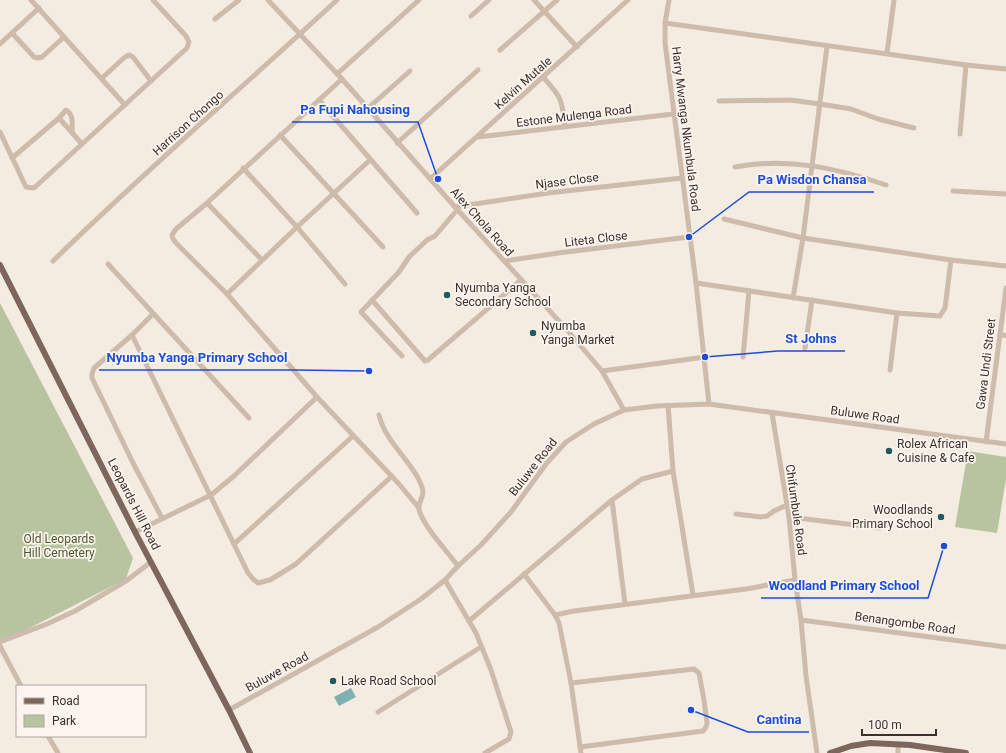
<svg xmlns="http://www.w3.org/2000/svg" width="1006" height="753" font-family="Roboto,sans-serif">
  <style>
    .green { fill: #b8c4a0 }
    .water { fill: #7fb0b2 }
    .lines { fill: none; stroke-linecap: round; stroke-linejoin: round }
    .minor { stroke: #cdbbac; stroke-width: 5 }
    .major { stroke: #7d675c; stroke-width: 6 }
    .poi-dot { fill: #1f5a5e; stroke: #fbf5ee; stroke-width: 1.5 }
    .labels { text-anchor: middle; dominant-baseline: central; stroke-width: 3.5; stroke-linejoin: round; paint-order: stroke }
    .street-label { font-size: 12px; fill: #3b302b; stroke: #fbf5ee }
    .poi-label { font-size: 12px; fill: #3b302b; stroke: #fbf5ee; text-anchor: start }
    .park-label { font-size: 12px; fill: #4a5a2e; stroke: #fbf5ee }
    .leader { fill: none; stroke: #1d4ed8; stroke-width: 1.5 }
    .callout-dot { fill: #1d4ed8; stroke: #fbf5ee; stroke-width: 1.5 }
    .callout-label { font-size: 13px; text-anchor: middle; font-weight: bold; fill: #1d4ed8; stroke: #fbf5ee; stroke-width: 3.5; stroke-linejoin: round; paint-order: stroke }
  </style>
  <rect width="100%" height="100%" fill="#f4ebe1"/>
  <g class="green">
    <polygon points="0,303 133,558 126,579 0,643"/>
    <polygon points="968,451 1006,457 1006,479 997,533 955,527"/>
  </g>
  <polygon class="water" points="351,688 356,697 339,706 334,697"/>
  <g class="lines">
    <g class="minor">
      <polyline points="31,0 125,105"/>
      <polyline points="268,0 342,79 455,207 568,331 602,371 624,410"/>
      <polyline points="534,0 577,47"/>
      <polyline points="669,0 665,23 665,43 696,283 709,404"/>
      <polyline points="471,16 489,0"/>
      <polyline points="215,19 239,0"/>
      <polyline points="665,23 966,65 1006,69"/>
      <polyline points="12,33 34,57 38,58 42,57 64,37"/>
      <polyline points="0,44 39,8"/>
      <polyline points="500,50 557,0"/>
      <polyline points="887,53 894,0"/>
      <polyline points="337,74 419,0"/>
      <path d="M543,77C562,98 562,99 565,127"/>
      <polyline points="102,78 125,57 129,55 133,57 151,81"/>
      <polyline points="319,100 342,79"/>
      <polyline points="719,101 790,100 820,104 851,109 878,119 914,128"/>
      <polyline points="367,109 410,71"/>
      <polyline points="59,118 82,144"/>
      <polyline points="0,132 26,187 34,188 187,48 189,42 186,36 153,0"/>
      <polyline points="960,134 966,65"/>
      <polyline points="280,135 383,247"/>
      <polyline points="478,137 673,114"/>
      <polyline points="397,143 478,70"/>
      <path d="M12,158L59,118L66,110C74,115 72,123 72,132"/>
      <path d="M735,167C788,157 836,168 886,185"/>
      <polyline points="243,168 297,227 345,284"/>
      <polyline points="430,179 628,0"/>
      <polyline points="953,191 1006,194"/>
      <polyline points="207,203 262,260"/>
      <polyline points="455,207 548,193 682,178"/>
      <polyline points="417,213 319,100 207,203 176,229 172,235 173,239 177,244 227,294 317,397 399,484 419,508"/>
      <polyline points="724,219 803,238 951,260 1006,266"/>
      <path d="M53,261C145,171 243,87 337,0"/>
      <polyline points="505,261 558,253 689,237"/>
      <polyline points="108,264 249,418"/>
      <polyline points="696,283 897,313 940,316 945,308 951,260"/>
      <polyline points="227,294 297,227 370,160"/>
      <polyline points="793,298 803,238 827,46"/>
      <polyline points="372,300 425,361 428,360 521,280"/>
      <polyline points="153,314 132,335 94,368 92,374 92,378 133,463 162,518"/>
      <polyline points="1000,334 1006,336"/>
      <polyline points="132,335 248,573 253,579 258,583 270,580 296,564 392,476"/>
      <polyline points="805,348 812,300"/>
      <polyline points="402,356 361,312 399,272 409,257 427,240 435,236 457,210"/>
      <polyline points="743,357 749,291"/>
      <polyline points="890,370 897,313"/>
      <polyline points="602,371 705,357"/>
      <polyline points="668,405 673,471 693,595"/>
      <polyline points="772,413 789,517 795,580 801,620 806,676 817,753"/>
      <path d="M379,415C385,440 406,456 418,478C420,482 423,488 423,492C423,499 417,504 419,510C424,527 447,551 458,566"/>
      <polyline points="986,442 1006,288"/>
      <polyline points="612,500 625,604"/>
      <polyline points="736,514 761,517 767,516 774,511 787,505"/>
      <polyline points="789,517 880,528"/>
      <polyline points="135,532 211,495 234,476 317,397"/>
      <polyline points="234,544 353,436"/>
      <polyline points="524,574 555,615 559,623 571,683 581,753"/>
      <polyline points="445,580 476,633 491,670 511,732 509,739 485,753"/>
      <polyline points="555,615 574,611 746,589 795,580"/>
      <polyline points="801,620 1006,647"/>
      <polyline points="469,621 612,500 642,479 673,471"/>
      <polyline points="0,642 47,624 75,611 126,581 151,562"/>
      <polyline points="0,646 21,686"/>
      <polyline points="571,683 694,669 699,673 704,700 707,723 706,727 703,731 580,747"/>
      <polyline points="229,710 378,627 421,599 445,580 458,566 481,545 511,512 546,464 566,442 594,424 624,410 657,406 709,404 1006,444"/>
      <polyline points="378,712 481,647"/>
      <polyline points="48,736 58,753"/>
      <polyline points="898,753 898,744"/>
    </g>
    <g class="major">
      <polyline points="0,265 135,532 229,710 250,753"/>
      <polyline points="830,753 851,746 870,743 910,745 966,753"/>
    </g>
  </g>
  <g class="poi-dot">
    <circle cx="447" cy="295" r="4"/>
    <circle cx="533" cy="333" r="4"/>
    <circle cx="889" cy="451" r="4"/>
    <circle cx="941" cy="517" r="4"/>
    <circle cx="333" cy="681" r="4"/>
  </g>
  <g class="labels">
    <g class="street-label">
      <text transform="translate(523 83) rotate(-42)">Kelvin Mutale</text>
      <text transform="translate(574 116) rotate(-7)">Estone Mulenga Road</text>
      <text transform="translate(188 123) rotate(-42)">Harrison Chongo</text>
      <text transform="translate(686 129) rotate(83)">Harry Mwanga Nkumbula Road</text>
      <text transform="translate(567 181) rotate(-7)">Njase Close</text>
      <text transform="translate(482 222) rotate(48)">Alex Chola Road</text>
      <text transform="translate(596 239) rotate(-7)">Liteta Close</text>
      <text transform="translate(986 364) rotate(-83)">Gawa Undi Street</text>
      <text transform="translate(865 415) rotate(8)">Buluwe Road</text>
      <text transform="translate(533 467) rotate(-52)">Buluwe Road</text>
      <text transform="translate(134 504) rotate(63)">Leopards Hill Road</text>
      <text transform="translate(796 510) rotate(82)">Chifumbule Road</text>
      <text transform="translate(905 623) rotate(8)">Benangombe Road</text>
      <text transform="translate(277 672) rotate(-29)">Buluwe Road</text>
    </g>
    <g class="poi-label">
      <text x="455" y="288">Nyumba Yanga<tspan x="455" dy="14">Secondary School</tspan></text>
      <text x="541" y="326">Nyumba<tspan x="541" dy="14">Yanga Market</tspan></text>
      <text x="897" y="444">Rolex African<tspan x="897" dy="14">Cuisine &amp; Cafe</tspan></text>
      <text x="933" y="510" text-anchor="end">Woodlands<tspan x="933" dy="14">Primary School</tspan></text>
      <text x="341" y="681">Lake Road School</text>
    </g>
    <g class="park-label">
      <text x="59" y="539">Old Leopards<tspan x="59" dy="14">Hill Cemetery</tspan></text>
    </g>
  </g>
  <path class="leader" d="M438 179L418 122H292M689 237L749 192H874M705 357L778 351H845M369 371L296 370H99M944 546L928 598H761M691 710L748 732H809"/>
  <g class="callout-dot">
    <circle cx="438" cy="179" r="4"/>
    <circle cx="689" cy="237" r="4"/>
    <circle cx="705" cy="357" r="4"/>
    <circle cx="369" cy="371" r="4"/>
    <circle cx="944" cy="546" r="4"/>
    <circle cx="691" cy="710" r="4"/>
  </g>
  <g class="callout-label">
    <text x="355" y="114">Pa Fupi Nahousing</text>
    <text x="812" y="184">Pa Wisdon Chansa</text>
    <text x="811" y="343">St Johns</text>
    <text x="197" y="362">Nyumba Yanga Primary School</text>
    <text x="844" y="590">Woodland Primary School</text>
    <text x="779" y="724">Cantina</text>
  </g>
  <rect x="16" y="685" width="130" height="52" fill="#fbf5ee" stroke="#aea6a0"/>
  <rect x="24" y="698" width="20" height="6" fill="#7d675c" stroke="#aea6a0"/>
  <text x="52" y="705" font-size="12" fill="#3b302b">Road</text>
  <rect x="24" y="715" width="20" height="12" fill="#b8c4a0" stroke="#aea6a0"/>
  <text x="52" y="725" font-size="12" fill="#3b302b">Park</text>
  <path d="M862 729v6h74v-6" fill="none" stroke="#3b302b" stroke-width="2"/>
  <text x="868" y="729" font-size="12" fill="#3b302b" stroke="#fbf5ee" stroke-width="3" paint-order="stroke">100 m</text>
</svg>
